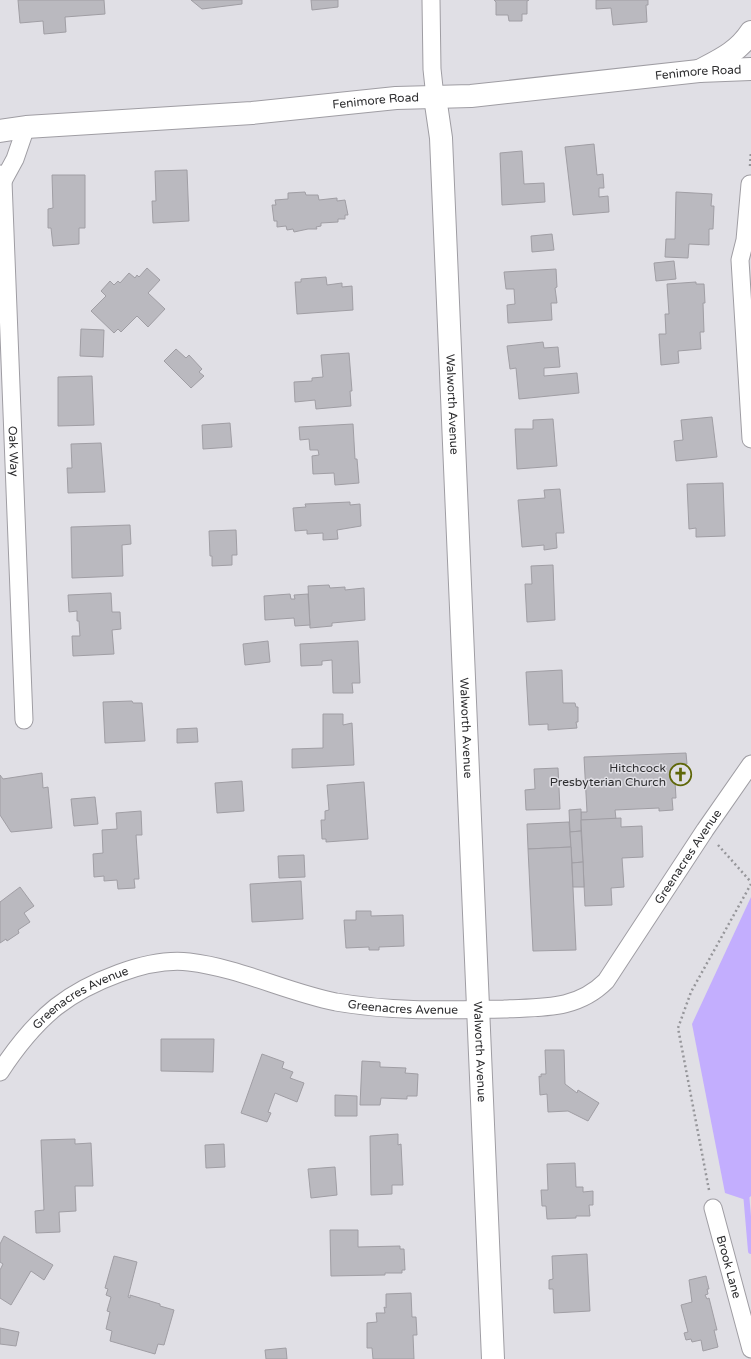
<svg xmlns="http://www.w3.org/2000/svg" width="751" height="1359" font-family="'Varela Round',sans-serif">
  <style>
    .water { fill: #c3aefe }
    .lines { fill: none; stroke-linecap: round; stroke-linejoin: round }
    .stream { stroke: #c3aefe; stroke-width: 6 }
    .building { fill: #bab9bf; stroke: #a09ea4 }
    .minor-casing { stroke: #9f9da3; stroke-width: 19 }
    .tertiary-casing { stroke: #9f9da3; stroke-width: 24 }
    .secondary-casing { stroke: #9f9da3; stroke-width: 24 }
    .trunk-casing { stroke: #9f9da3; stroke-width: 24 }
    .path { stroke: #96969a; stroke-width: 2.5; stroke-dasharray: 2 3; stroke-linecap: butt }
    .minor { stroke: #fff; stroke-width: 17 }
    .tertiary { stroke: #fff; stroke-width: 22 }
    .secondary { stroke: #fff; stroke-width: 22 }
    .trunk { stroke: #fff; stroke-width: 22 }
    .labels { text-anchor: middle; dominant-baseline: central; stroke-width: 3; stroke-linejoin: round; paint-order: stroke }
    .street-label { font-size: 12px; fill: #2e2e30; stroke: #e0dfe5 }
    .poi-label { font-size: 12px; fill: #2e2e30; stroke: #e0dfe5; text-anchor: end }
  </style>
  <rect width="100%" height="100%" fill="#e0dfe5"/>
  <polygon class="water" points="751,897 751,1196 746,1200 725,1193 692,1024"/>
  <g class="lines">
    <polyline class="stream" points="746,1193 751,1251"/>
  </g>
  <g class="building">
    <polygon points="18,0 104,0 105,14 65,17 66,32 44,34 43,21 20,23"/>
    <polygon points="191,0 242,0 242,4 202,9"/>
    <polygon points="311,0 338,0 338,7 312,10"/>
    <polygon points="494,0 529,0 527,1 527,14 522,14 522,21 509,21 508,15 496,15 496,2"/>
    <polygon points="596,0 648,0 648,5 646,5 647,22 613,25 611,8 596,9"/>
    <polygon points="594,144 597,175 603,174 604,188 599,188 599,197 608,196 609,212 573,215 565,147"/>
    <polygon points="522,151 524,184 544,183 545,202 502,205 500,153"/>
    <polygon points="187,170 189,221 153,223 152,201 156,201 155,171"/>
    <polygon points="52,175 85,175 85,228 79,228 79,244 53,246 51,228 48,228 48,209 53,208"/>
    <polygon points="305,192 306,195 318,195 319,200 337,198 337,201 345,200 348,215 345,215 345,219 338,219 338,222 321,223 321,226 316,227 317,229 308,229 294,232 293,229 287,230 286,226 277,227 277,221 274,221 272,205 276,205 275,200 288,199 288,193"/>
    <polygon points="676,192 712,194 711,206 714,206 713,229 709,229 709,245 689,244 688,258 665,257 666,239 675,239"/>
    <polygon points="552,234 554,250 532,252 531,236"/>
    <polygon points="674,261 676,279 656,281 654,263"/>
    <polygon points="147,268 160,280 148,293 165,309 148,327 137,316 121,332 118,329 114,333 91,311 106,296 101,291 110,281 114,285 118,281 120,283 129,273 135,278 137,275 139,277"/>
    <polygon points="556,269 557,287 555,288 557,303 551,303 552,320 508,323 507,305 515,304 514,289 506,289 504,272"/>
    <polygon points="326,277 327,285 342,283 342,287 352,286 353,310 297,314 295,282 301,282 301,279"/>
    <polygon points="696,282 696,284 704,284 705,303 703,303 704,332 700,332 701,349 678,351 679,363 661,365 659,334 666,334 665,314 669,314 667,284"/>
    <polygon points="81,329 104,330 103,357 80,356"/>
    <polygon points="543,342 544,348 558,347 560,367 544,368 544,376 577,373 579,393 519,399 516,368 510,369 507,346"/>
    <polygon points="176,349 186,358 189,355 202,369 199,372 204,376 191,388 164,361"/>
    <polygon points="349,353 352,391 350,391 351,406 316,409 315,400 295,402 294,382 312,381 312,378 323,377 321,355"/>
    <polygon points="92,376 94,425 58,426 58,377"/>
    <polygon points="712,417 717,457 676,461 674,441 683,440 681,420"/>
    <polygon points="553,419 557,466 517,469 515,429 533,429 533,420"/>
    <polygon points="230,423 232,447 203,449 202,425"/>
    <polygon points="353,424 355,459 357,459 359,483 335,485 334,473 313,474 312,456 319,455 318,450 310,450 309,439 300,440 299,427"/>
    <polygon points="101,443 105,492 68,493 67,468 72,468 71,444"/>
    <polygon points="723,483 725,536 696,537 696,528 689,529 687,484"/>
    <polygon points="560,489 564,533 556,533 557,548 544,550 544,545 522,547 518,500 545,498 544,490"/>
    <polygon points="350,502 350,505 360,504 361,526 337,530 338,539 323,540 323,533 307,534 307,530 295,531 293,508 306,507 305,504"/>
    <polygon points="130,525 131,544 122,545 123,576 72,578 71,527"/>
    <polygon points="236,530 237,555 232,555 232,565 212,566 212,556 210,556 209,531"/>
    <polygon points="553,565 555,620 527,622 525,584 532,584 531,566"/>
    <polygon points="329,585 330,588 345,587 345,590 364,588 365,620 332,623 332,626 310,628 308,586"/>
    <polygon points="111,593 112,612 120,612 121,629 112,630 114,654 73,656 72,636 80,636 79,621 77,621 77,611 69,612 68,595"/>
    <polygon points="290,594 291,599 295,599 294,595 308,594 310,625 295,626 294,618 265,620 264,596"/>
    <polygon points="268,641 270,662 245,665 243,644"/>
    <polygon points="358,641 360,683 352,683 353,693 333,693 332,660 322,661 322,665 301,666 300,644"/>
    <polygon points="562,670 563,703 575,703 576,707 578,707 578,722 576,722 577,728 548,730 548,724 529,725 526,672"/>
    <polygon points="132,701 133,703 142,703 145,741 105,743 103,702"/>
    <polygon points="323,714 343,714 343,725 352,723 354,765 292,768 292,749 323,748"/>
    <polygon points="197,728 198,742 177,743 177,729"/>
    <polygon points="686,753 687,764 674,765 676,798 672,798 673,810 659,811 659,808 615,810 616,819 581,820 581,812 587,812 584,757"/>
    <polygon points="558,768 560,809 526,810 525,790 535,789 534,769"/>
    <polygon points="42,773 43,788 48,787 52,828 11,832 0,815 0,775 3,779"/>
    <polygon points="242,781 244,811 217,813 215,783"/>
    <polygon points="364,782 368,839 326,842 326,839 322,839 321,820 325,820 325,811 329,810 327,785"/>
    <polygon points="95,797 98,824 74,826 71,799"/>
    <polygon points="581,809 581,831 570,832 569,810"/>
    <polygon points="141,811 142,835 136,835 139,879 134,879 135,888 118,889 117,880 104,881 104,876 94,877 93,854 103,853 102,830 117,829 116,813"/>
    <polygon points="621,818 621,827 642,826 643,857 622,858 624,887 611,888 612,905 585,906 581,820"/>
    <polygon points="569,822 571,847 528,849 527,824"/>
    <polygon points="581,831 583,862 572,863 570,832"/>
    <polygon points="571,847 576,950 533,951 528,849"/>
    <polygon points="304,855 305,877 279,878 278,856"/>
    <polygon points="583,862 584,887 573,887 572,863"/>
    <polygon points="301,881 303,919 252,922 250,884"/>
    <polygon points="20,887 34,906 24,913 30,922 18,930 19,933 7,941 6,939 0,943 0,902"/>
    <polygon points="356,911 371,911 371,916 403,915 404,946 379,947 379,950 369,950 369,947 346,948 344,920 356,920"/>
    <polygon points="161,1039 214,1039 213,1072 161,1071"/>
    <polygon points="545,1050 564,1050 565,1084 577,1093 578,1090 599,1103 588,1121 568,1111 548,1112 547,1094 540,1095 539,1076 541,1077 541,1074 546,1074"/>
    <polygon points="262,1054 284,1062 282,1068 293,1072 290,1078 304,1083 297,1102 275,1093 268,1112 271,1113 267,1122 241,1113"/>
    <polygon points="362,1061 380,1062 380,1067 406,1068 405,1073 418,1074 417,1096 407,1096 407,1099 381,1098 380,1105 360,1105"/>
    <polygon points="335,1095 357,1096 357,1116 335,1116"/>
    <polygon points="398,1134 398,1145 401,1144 403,1185 392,1185 392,1194 371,1195 370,1136"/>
    <polygon points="75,1139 75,1144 91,1143 93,1186 75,1186 76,1211 59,1212 60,1232 36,1233 35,1211 44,1210 41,1140"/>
    <polygon points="224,1144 225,1167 206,1168 205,1145"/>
    <polygon points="575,1163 576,1187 583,1187 583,1192 593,1191 593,1205 589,1205 590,1216 576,1216 576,1218 547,1219 546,1206 542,1206 541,1190 548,1190 547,1164"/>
    <polygon points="335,1167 337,1195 311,1198 308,1169"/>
    <polygon points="330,1230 358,1230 358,1247 400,1246 400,1249 404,1249 405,1270 402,1270 402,1273 385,1273 385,1275 331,1276"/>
    <polygon points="4,1236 53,1265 44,1280 31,1271 11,1305 0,1298 0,1270 3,1264 0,1262 0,1244"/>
    <polygon points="587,1254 590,1311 554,1313 553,1289 549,1289 549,1280 553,1279 552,1256"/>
    <polygon points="114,1256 137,1262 128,1297 130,1298 130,1295 160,1304 160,1306 174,1310 164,1345 158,1344 155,1354 110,1341 112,1331 106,1329 110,1312 107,1311 111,1297 106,1295 108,1289 105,1288"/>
    <polygon points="706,1276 709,1289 707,1289 708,1294 705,1295 707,1299 709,1298 717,1330 714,1330 718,1347 703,1351 701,1340 692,1342 691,1339 686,1340 684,1333 688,1332 681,1305 692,1302 689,1280"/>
    <polygon points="411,1293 412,1317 416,1317 417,1335 413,1335 414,1359 373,1359 372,1348 367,1348 367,1323 377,1322 376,1313 385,1313 384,1307 386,1308 386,1294"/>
    <polygon points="0,1328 19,1332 16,1346 0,1344"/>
    <polygon points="286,1348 287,1359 266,1359 265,1350"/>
  </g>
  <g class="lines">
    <defs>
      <g id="minor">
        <polyline points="431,0 432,69 435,97"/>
        <path id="s1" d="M0,174L3,181L24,720"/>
        <polyline points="3,181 15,159 26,127"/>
        <polyline points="750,184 745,240 740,260 751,439"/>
        <path id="s2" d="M0,1072C15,1049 35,1024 56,1007C88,982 148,957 189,962C240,968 286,992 336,1002C394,1012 446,1010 504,1009C543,1007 577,1010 606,981L705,830L751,764"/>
        <path id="s3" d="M713,1208L751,1349"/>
      </g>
      <g id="tertiary">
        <path id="s4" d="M435,97L441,138L493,1359"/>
      </g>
      <g id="secondary">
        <path id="s5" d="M0,131L26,127L252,113L396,98L471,96L699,71L751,69"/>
      </g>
      <path id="trunk" d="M699,71C720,60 738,52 751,32"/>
    </defs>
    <use href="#minor" class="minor-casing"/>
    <use href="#tertiary" class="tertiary-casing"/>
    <use href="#secondary" class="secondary-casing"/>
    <use href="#trunk" class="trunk-casing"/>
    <g class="path">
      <polyline points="750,166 751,151"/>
      <polyline points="718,845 751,882"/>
      <polyline points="709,1190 678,1028 691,992 751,884"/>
    </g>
    <use href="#minor" class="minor"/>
    <use href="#tertiary" class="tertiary"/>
    <use href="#secondary" class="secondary"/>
    <use href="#trunk" class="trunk"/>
  </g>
  <defs>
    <symbol id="church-ring" viewBox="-11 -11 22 22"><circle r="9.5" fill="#e0dfe5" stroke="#5f6709" stroke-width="1.5"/><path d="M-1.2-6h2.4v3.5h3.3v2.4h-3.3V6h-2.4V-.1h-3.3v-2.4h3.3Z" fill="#5f6709"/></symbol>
  </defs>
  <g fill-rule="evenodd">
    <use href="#church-ring" x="668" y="762" width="25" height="25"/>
  </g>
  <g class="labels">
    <g class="street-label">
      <text stroke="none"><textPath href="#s5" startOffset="701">Fenimore Road</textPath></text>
      <text stroke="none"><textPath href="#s5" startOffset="377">Fenimore Road</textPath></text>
      <text stroke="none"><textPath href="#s4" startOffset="308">Walworth Avenue</textPath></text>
      <text stroke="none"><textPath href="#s1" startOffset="278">Oak Way</textPath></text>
      <text stroke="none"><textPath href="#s4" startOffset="632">Walworth Avenue</textPath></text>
      <text stroke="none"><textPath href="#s2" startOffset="808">Greenacres Avenue</textPath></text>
      <text stroke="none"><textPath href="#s2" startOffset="112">Greenacres Avenue</textPath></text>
      <text stroke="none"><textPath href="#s2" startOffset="449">Greenacres Avenue</textPath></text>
      <text stroke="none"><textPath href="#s4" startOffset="956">Walworth Avenue</textPath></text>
      <text stroke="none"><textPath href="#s3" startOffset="61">Brook Lane</textPath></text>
    </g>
    <g class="poi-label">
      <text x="666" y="768">Hitchcock<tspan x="666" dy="14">Presbyterian Church</tspan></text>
    </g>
  </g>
</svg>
